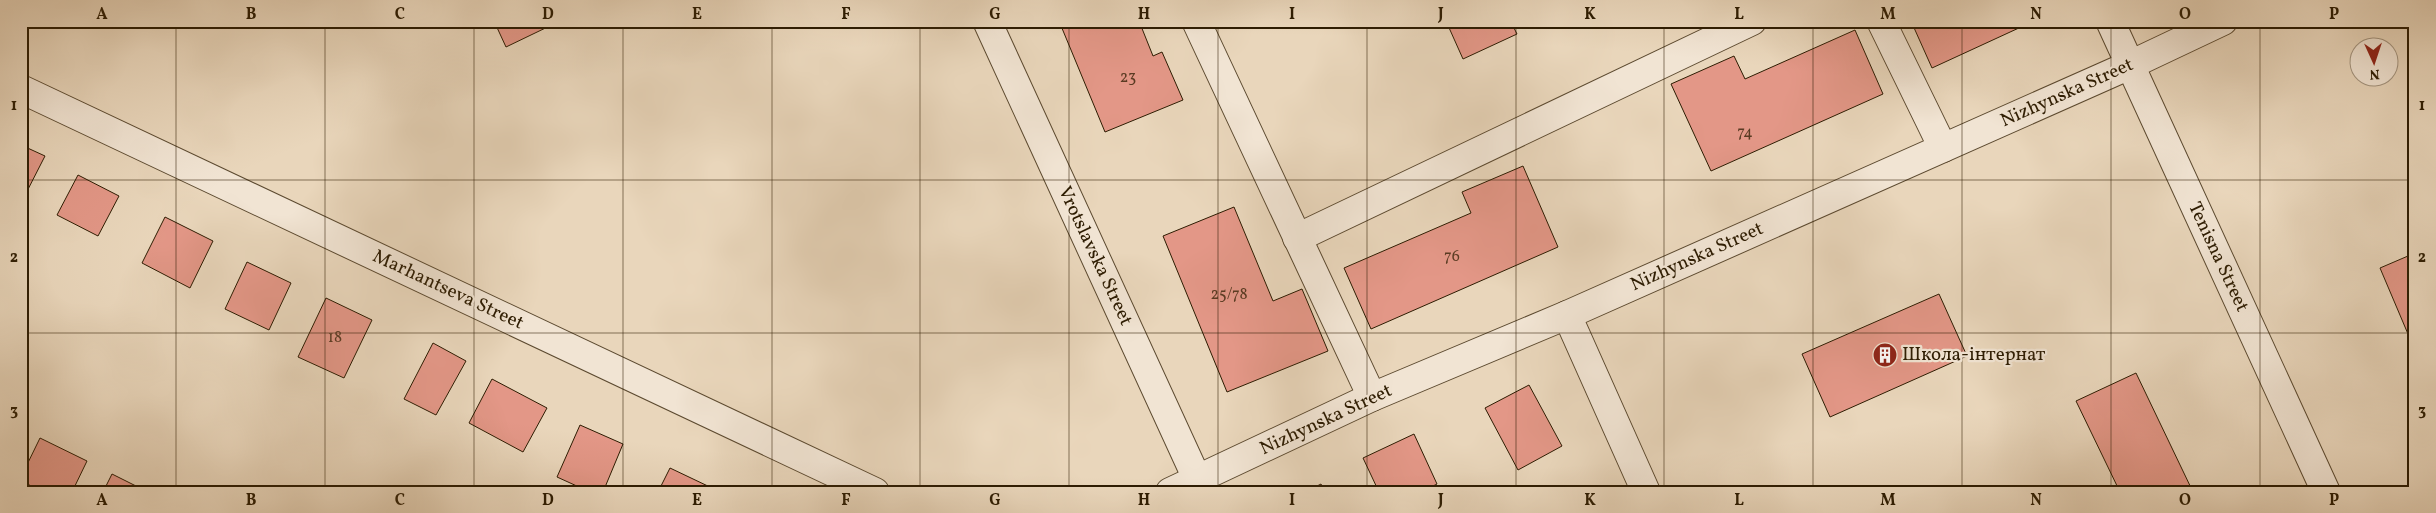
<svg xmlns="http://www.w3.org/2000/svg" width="2436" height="513" font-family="Vollkorn,serif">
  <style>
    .building { fill: #e39787; stroke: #2d1c02 }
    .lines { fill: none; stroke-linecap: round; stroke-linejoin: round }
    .minor-casing { stroke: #5c4a30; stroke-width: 30 }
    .minor { stroke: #f1e4d3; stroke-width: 28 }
    .grid { fill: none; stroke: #2d1c02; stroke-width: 1; stroke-opacity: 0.55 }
    .labels { text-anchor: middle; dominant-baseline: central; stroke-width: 4.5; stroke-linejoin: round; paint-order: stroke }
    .number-label { font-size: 16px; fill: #5a3b23 }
    .street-label { font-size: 19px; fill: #2d1c02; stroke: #f1e4d3 }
    .poi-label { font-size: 19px; fill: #2d1c02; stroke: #f1e4d3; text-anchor: start }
    .neatline { fill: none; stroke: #2d1c02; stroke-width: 2 }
    .grid-label { font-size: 16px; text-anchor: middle; font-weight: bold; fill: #2d1c02 }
  </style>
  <rect width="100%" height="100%" fill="#e9d6bb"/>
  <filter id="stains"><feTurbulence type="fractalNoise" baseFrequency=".004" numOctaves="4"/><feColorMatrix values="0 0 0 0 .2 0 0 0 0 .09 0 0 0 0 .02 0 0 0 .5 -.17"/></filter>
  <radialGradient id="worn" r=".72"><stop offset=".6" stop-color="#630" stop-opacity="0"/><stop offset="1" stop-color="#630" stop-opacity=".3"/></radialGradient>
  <g class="building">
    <polygon points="494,21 560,21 506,47"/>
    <polygon points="1059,21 1139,21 1153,56 1162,52 1183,100 1105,132"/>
    <polygon points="1446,21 1517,21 1512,24 1517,34 1463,59"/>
    <polygon points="1911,21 2018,21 2021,27 1932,68"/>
    <polygon points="1855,30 1883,94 1711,171 1671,84 1734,56 1745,79"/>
    <polygon points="21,145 45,156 21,203"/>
    <polygon points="1523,166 1558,247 1371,329 1344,268 1471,213 1462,192"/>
    <polygon points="78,175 119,196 98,236 57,215"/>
    <polygon points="1234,207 1273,301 1302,289 1328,351 1227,392 1163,236"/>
    <polygon points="165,217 213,241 190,288 142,263"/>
    <polygon points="2415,253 2415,332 2408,334 2380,268"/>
    <polygon points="247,262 291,283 269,330 225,309"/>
    <polygon points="1939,294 1967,356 1830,417 1802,354"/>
    <polygon points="326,298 372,320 344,378 298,357"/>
    <polygon points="433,343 466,361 436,415 404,399"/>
    <polygon points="2136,373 2193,492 2120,492 2076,401"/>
    <polygon points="492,379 547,408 523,452 469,423"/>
    <polygon points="1529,385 1562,446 1518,470 1485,408"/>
    <polygon points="580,425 623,444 603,492 590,492 557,477"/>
    <polygon points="1414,434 1437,484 1421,492 1379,492 1363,458"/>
    <polygon points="40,438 87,461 72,492 44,492 21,481 21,477"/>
    <polygon points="670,468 712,488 711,492 658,492"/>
    <polygon points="112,474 148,492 103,492"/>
    <polygon points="1321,484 1325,492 1305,492"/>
  </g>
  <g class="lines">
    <defs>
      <g id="minor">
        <polyline points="987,21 1203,492"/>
        <polyline points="1196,21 1372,397"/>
        <polyline points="1881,21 1943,148"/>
        <polyline points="2110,21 2326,492"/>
        <polyline points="21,89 875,492"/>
        <polyline points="1297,238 1752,21"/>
        <polyline points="1567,315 1646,492"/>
        <polyline points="1170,492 1372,397 1567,315 2130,65 2223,21"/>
      </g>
    </defs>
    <use href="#minor" class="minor-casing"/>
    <use href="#minor" class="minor"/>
  </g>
  <path class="grid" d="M176,21V492M325,21V492M474,21V492M623,21V492M772,21V492M920,21V492M1069,21V492M1218,21V492M1367,21V492M1516,21V492M1664,21V492M1813,21V492M1962,21V492M2111,21V492M2260,21V492M21,180H2415M21,333H2415"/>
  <defs>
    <symbol id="building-disc" viewBox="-11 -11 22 22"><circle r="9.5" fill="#8f2418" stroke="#f1e4d3"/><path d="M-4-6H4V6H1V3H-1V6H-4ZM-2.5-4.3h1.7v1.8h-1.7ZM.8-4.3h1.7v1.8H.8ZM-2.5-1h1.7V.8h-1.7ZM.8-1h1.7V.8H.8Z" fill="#fff"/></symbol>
  </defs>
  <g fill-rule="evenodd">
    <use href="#building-disc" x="1871" y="341" width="28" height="28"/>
  </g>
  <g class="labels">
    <g class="number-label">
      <text x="1128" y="78">23</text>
      <text x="1745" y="133">74</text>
      <text x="1452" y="257">76</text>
      <text x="1229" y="295">25/78</text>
      <text x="335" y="338">18</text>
    </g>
    <g class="street-label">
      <text transform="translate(2067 93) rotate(-24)">Nizhynska Street</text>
      <text transform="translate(1095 256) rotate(65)">Vrotslavska Street</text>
      <text transform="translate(1697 257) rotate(-24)">Nizhynska Street</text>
      <text transform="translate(2218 257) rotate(65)">Tenisna Street</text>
      <text transform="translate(448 290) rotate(25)">Marhantseva Street</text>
      <text transform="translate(1326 420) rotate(-25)">Nizhynska Street</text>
    </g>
    <g class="poi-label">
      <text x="1902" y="355">Школа-інтернат</text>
    </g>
  </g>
  <rect width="2436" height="513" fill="none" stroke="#e9d6bb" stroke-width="55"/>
  <g transform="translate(2374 62) rotate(177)"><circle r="24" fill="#f1e4d3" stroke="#a3947f"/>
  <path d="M0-4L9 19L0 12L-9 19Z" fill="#8f2418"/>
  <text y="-8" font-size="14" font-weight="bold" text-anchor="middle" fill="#2d1c02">N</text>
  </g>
  <rect x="28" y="28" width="2380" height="458" class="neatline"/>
  <g class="grid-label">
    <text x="102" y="19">A</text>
    <text x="251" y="19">B</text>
    <text x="400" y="19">C</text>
    <text x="548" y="19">D</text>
    <text x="697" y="19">E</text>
    <text x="846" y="19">F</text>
    <text x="995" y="19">G</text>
    <text x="1144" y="19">H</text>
    <text x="1292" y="19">I</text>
    <text x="1441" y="19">J</text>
    <text x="1590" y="19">K</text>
    <text x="1739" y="19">L</text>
    <text x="1888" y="19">M</text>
    <text x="2036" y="19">N</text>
    <text x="2185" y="19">O</text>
    <text x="2334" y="19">P</text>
    <text x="14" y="110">1</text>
    <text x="2422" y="110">1</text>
    <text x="14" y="262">2</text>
    <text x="2422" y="262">2</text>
    <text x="14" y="415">3</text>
    <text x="2422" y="415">3</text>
    <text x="102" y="505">A</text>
    <text x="251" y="505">B</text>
    <text x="400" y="505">C</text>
    <text x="548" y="505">D</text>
    <text x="697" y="505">E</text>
    <text x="846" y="505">F</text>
    <text x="995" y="505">G</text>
    <text x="1144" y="505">H</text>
    <text x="1292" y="505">I</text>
    <text x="1441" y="505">J</text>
    <text x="1590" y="505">K</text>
    <text x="1739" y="505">L</text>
    <text x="1888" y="505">M</text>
    <text x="2036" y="505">N</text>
    <text x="2185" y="505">O</text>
    <text x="2334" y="505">P</text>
  </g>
  <rect width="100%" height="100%" filter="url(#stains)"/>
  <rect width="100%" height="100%" fill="url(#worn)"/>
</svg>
